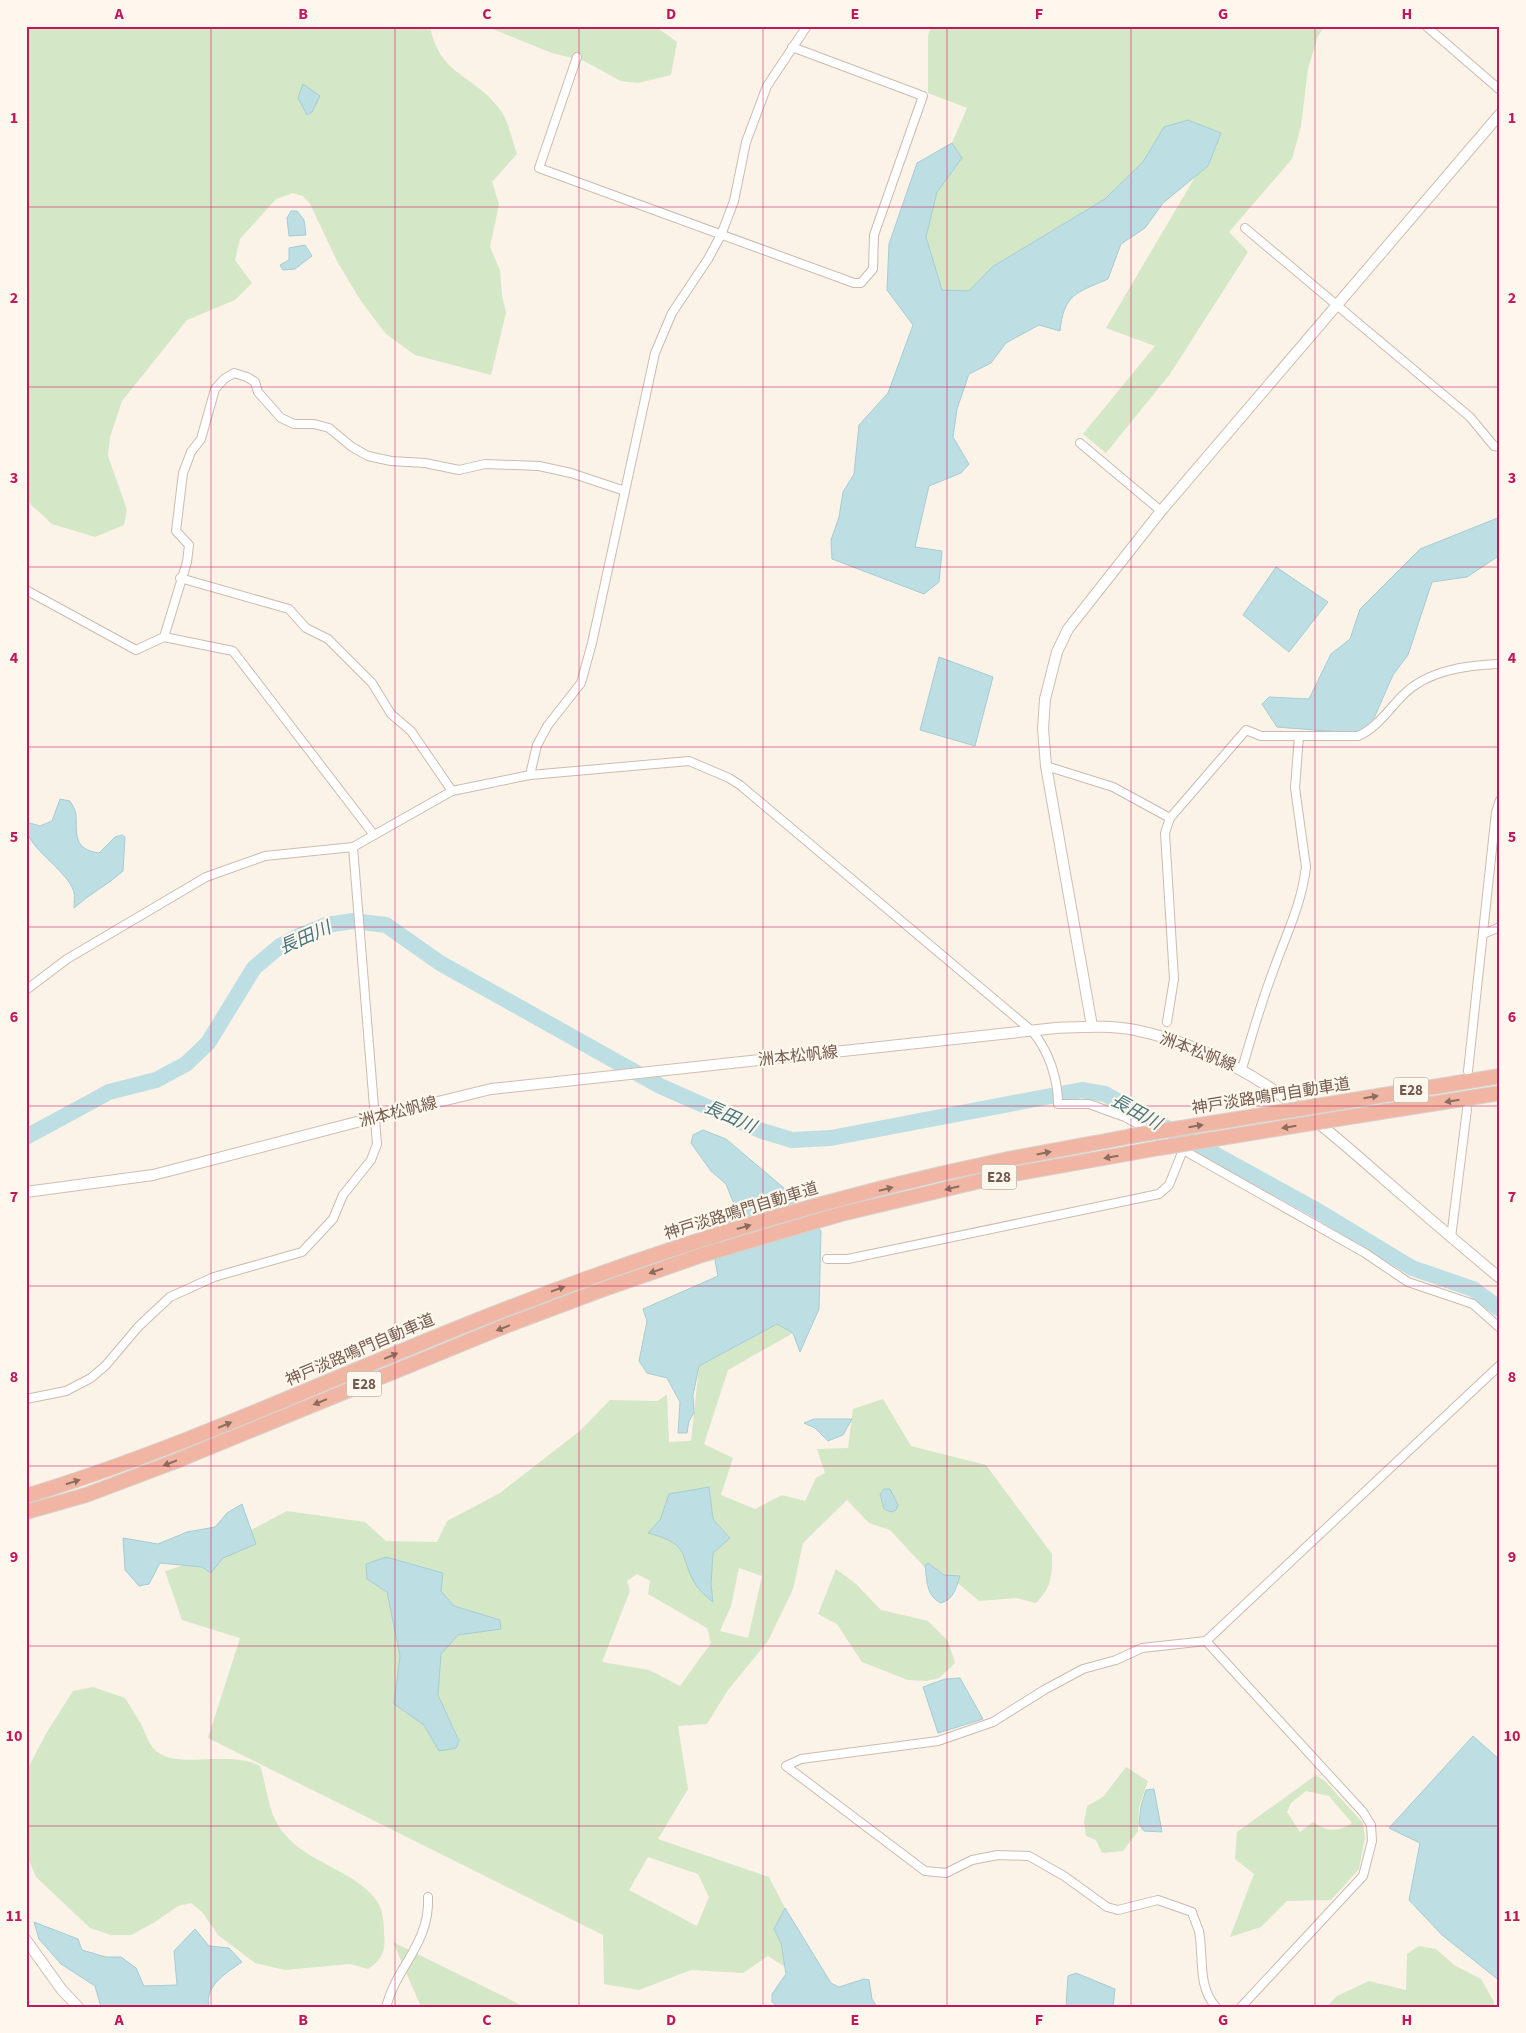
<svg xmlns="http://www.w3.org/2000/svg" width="1526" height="2033" font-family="'Source Sans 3','Noto Sans JP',sans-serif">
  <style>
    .green { fill: #d4e7c6; fill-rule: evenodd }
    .water { fill: #bddee3; stroke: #a4cdd4 }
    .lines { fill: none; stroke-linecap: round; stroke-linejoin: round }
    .river { stroke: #bddee3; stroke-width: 16 }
    .street-casing { stroke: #ccbbae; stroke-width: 10 }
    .secondary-casing { stroke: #d0bdaf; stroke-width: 12 }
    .highway-casing { stroke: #d8d1cd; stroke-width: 16 }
    .street { stroke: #fff; stroke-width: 8 }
    .secondary { stroke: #fff; stroke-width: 10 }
    .highway { stroke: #f0b6a3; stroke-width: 14 }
    .highway-bridge-casing { stroke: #d8d1cd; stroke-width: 16; stroke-linecap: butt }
    .highway-bridge { stroke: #f0b6a3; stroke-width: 14 }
    .oneway { fill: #8b6c5e }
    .grid { fill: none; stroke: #c2185b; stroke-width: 1; stroke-opacity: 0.55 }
    .labels { text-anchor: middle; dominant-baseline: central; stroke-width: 4.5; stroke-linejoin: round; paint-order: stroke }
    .shield { fill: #fef7ed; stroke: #9c897d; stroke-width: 1 }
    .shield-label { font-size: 15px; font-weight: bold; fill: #725a4d }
    .street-label { font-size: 16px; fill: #725a4d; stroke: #fef7ed }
    .water-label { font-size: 18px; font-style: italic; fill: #46757d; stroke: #fef7ed }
    .neatline { fill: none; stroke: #c2185b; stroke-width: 2 }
    .grid-label { font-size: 16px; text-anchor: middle; font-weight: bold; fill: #c2185b }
  </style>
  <rect width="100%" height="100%" fill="#fbf3e7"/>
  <g class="green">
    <path d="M26,26H430C439,75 472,74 498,107C508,118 512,140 517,154L492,182L499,204L490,247L500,270L502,295L506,313L491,375L415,355L386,334L361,301L338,263L310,204L303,196L293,193L276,199L240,239L235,260L252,283L235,300L187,320L122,401L110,437L108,456L127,510L124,525L95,537L52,524L26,500Z"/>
    <polygon points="485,26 658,26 659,29 677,42 671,75 638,83 621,81 584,61 552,53"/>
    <polygon points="931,26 1325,26 1318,36 1308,69 1301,126 1292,159 1229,232 1248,252 1170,374 1106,453 1083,434 1155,346 1106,328 1221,133 1164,127 1143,162 1105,199 992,267 969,291 942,291 926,237 937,192 962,158 952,143 967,108 928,93 928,37"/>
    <path d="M777,1324L793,1333L728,1370L704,1444L733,1458L721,1495L755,1509L782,1495L805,1501L816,1478L825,1473L817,1449L848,1448L853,1409L883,1399L911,1446L986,1465L1052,1554C1052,1578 1052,1586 1036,1603L1016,1598L979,1601L953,1579L931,1574L890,1530L869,1523L847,1500L803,1543L793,1589L768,1641L728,1690L707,1724L678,1726L688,1789L658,1839L769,1877L785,1908L774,1929L781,1943L785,1967L768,1956L743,1973L691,1970L639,1990L604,1984L603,1935L208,1738L240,1638L182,1620L165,1571L255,1544L251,1530L287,1511L365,1522L386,1541L437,1542L447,1521L500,1493L581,1430L610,1400L658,1401L667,1394L669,1442L691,1441L699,1366ZM709,1487L713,1519L730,1537L713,1553L711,1584L713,1601L698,1589L681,1549L668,1538L649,1533L660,1520ZM739,1568L762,1576L748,1638L720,1631L731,1606ZM637,1574L650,1581L648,1594L707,1628L711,1643L680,1686L649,1670L602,1662L630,1591L627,1581ZM441,1591L454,1606L500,1620L501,1628L458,1635L441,1654L438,1695L459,1741L439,1751L424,1725L394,1704L400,1656L387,1592ZM648,1857L698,1874L709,1897L697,1926L629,1890Z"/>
    <polygon points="836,1569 856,1584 881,1610 928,1621 948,1641 955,1663 939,1678 926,1681 908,1680 862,1662 837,1624 818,1614"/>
    <path d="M93,1687L125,1698C130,1707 136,1715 141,1724C145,1732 148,1742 153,1748C172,1772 229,1749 260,1766C267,1786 268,1814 282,1831C307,1864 354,1869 377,1901C383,1910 384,1924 384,1934C386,1951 382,1960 368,1969L350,1964L285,1970L255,1963L218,1935L202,1912L191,1903L178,1906L155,1922L131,1935H111L90,1928L36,1877L26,1853V1772L47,1732L73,1691Z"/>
    <polygon points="1126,1767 1148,1781 1139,1807 1138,1831 1123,1851 1102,1853 1096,1840 1086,1836 1084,1822 1087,1806 1103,1797"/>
    <path d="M1316,1775L1325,1781L1363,1823L1365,1838L1359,1869L1331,1900L1287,1901L1261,1927L1230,1937L1254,1874L1235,1859L1237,1832ZM1306,1791L1329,1796L1352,1823C1338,1832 1327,1832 1313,1822L1300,1832L1287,1812L1291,1803Z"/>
    <polygon points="393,1942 525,2007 421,2007"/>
    <polygon points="1419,1946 1436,1949 1454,1965 1481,1979 1494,2002 1494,2007 1326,2007 1337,1996 1369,1981 1406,1990 1407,1954"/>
  </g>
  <g class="water">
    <polygon points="303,84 320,96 312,112 307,115 298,98"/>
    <path d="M1188,120L1221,133L1208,166L1163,203L1145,228L1121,244L1108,279C1076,293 1064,294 1060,331L1039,325L1006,343L991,363L969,374L957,409L953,437L969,464L961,473L929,486L915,547L942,551L939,582L924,594L832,559L831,540L839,517L843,492L854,474L859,425L888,393L913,325L887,290L889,244L917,163L952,143L962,158L937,192L926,237L942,290L969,291L992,267L1105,199L1143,162L1164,127Z"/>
    <polygon points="291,211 297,211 304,220 306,235 289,236 287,218"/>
    <polygon points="305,245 312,256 295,269 283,270 280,265 289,260 289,248"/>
    <polygon points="1500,517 1500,555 1467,577 1432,582 1408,655 1393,675 1375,716 1364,734 1277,727 1262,704 1269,697 1309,699 1331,654 1350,639 1360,609 1420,549"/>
    <polygon points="1276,567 1328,602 1289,652 1243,615"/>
    <polygon points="939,657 993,677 975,746 920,730"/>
    <path d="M60,799L70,801C72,805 76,810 76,815C77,835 73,849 99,853L115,837L122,835L125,837L123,871C108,885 89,894 74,908C74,903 75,896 74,892C66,868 26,848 26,826L30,823L40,826L52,821Z"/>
    <path d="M703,1130L726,1139L791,1194L821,1231L819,1309L800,1352L793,1333L777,1324L699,1366L693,1395L694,1413L689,1421L687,1433H678L680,1402L667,1378L647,1373L639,1361L647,1321L643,1309L718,1276C711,1242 711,1238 738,1214L726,1184L711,1171L691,1143L693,1135Z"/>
    <polygon points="814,1419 852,1419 843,1435 828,1441 815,1428 804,1423"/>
    <path d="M709,1487L713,1519L730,1538L713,1553L711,1584L713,1602C708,1598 702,1593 698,1588C677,1558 695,1545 648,1533L660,1520L669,1494Z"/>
    <polygon points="884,1489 890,1489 898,1505 896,1510 891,1512 884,1509 880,1494"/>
    <polygon points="242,1504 256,1544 223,1558 211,1573 202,1567 160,1563 149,1584 139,1586 125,1570 123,1538 158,1544 187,1532 215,1527 227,1513"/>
    <polygon points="386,1557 443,1573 441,1591 454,1606 500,1620 501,1629 458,1635 441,1654 438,1695 459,1741 456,1748 439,1751 424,1725 394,1704 400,1656 387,1592 367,1579 366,1564"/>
    <path d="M928,1563L944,1575L960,1576C956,1588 954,1599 941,1603C926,1596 927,1580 925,1565Z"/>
    <polygon points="960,1678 983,1719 938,1733 923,1687 945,1679"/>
    <polygon points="1473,1736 1500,1760 1500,1981 1442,1935 1409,1900 1420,1843 1389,1828"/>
    <polygon points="1154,1789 1162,1832 1144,1831 1139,1824 1141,1806 1146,1790"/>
    <polygon points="785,1908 831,1983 839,1987 864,1979 869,1980 872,1999 877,2007 778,2007 772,2002 772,1994 786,1974 781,1943 774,1929"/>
    <path d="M34,1922L78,1939L82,1950L106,1957H121L136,1968L144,1986L177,1985L174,1951L195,1929L209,1946L229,1948L242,1962C228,1972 204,1985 209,2007H101L95,1986L61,1964L39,1939Z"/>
    <polygon points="1076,1973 1115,1989 1113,2007 1066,2007 1068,1976"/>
  </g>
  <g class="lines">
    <polyline class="river" points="26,1137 109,1092 156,1080 186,1064 208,1043 254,968 280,946 297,937 326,925 353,921 386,925 440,963 660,1086 762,1131 792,1140 831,1138 1082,1090 1105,1094 1318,1211 1412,1268 1473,1289 1500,1309"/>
    <defs>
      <g id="street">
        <polyline points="1426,26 1500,90"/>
        <polyline points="577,57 539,168 854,283 861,283 873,269 874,235 923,96 792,47"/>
        <polyline points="1245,228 1470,417 1494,446 1500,447"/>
        <polyline points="1080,443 1161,511"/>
        <polyline points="180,578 289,609 306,628 328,639 372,683 391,714 411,731 452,791"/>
        <polyline points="26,590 136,650 164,637 233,651 374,835"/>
        <polyline points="164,637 187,562 189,545 176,531 183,473 191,452 201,439 215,389 224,379 234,373 247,377 255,382 258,392 281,418 294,424 314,424 329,428 352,447 368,456 391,461 425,463 459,470 485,464 539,466 571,473 625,491"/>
        <polyline points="1046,766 1113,787 1170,818"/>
        <polyline points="530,775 537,745 548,725 581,683 592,643 655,353 672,313 708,259 721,235 734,201 746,142 767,86 807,26"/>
        <polyline points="1483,934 1500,927"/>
        <path d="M26,990L67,959L206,877L265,856L353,847L452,791L530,775L689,761L729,778L740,785L1032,1031C1049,1051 1058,1079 1058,1104H1089L1125,1117L1365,1253L1408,1282L1473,1304L1500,1328"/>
        <path d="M1167,1022L1174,979L1165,833L1170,818L1246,730L1261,736H1358C1376,729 1390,708 1403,695C1428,670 1467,665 1500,664"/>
        <path d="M1242,1069C1252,1034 1262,1000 1275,966C1287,933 1302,902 1306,867L1295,788L1299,736"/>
        <polyline points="1468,1071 1496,812 1500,800"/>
        <polyline points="1451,1238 1467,1109"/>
        <polyline points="827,1259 848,1259 1159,1194 1169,1185 1183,1150"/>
        <polyline points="26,1399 66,1391 91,1378 106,1365 139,1326 170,1297 214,1277 302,1252 333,1219 343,1195 371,1160 377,1144 353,847"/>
        <polyline points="1206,1641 1363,1812 1371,1825 1372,1841 1363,1876 1241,2007"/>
        <path d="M386,2007C397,1965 430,1944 428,1897"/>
        <path d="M1216,2007C1197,1986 1204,1957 1199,1931C1197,1925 1194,1919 1192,1912L1158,1900L1118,1910L1107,1907L1064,1876L1029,1856L998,1855L972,1860L946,1873L925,1871L786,1766L801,1759L938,1741L993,1722L1044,1690L1083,1669L1116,1660L1142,1648L1206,1641L1500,1365"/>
      </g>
      <g id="secondary">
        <polyline points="1092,1026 1046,766 1043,729 1045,699 1057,652 1068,629 1161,511 1500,114"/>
        <path d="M26,1192L153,1175L376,1117L491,1089L1056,1028C1083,1027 1109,1025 1135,1030C1238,1051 1309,1113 1385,1180C1423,1213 1461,1246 1500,1278"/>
        <polyline points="26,1940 62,1990 78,2007"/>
      </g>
      <g id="highway">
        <polyline points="1323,1105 1500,1076"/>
        <polyline points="1337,1119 1500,1093"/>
        <path d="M26,1496C191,1446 345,1371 506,1309C665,1247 831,1196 999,1161C1042,1152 1087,1145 1131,1136"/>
        <polyline points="26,1512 86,1495 176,1461 508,1325 604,1289 702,1255 841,1214 997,1177 1159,1148"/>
      </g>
    </defs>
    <use href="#street" class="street-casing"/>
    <use href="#secondary" class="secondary-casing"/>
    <use href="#highway" class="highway-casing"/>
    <use href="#street" class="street"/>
    <use href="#secondary" class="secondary"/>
    <use href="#highway" class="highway"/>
    <defs>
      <g id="highway-bridge">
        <polyline points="1131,1136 1323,1105"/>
        <polyline points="1159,1148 1337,1119"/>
      </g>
    </defs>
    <use href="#highway-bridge" class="highway-bridge-casing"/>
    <use href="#highway-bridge" class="highway-bridge"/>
  </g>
  <defs><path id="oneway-solid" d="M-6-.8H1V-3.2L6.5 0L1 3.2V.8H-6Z" transform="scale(1.25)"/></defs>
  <g class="oneway">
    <use href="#oneway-solid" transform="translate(1371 1097) rotate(-9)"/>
    <use href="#oneway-solid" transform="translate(1452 1101) rotate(171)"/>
    <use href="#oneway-solid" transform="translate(1196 1126) rotate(-9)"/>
    <use href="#oneway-solid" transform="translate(1289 1127) rotate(171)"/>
    <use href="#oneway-solid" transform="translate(1044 1153) rotate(-11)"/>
    <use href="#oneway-solid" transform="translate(1111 1157) rotate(170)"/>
    <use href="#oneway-solid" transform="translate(952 1188) rotate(166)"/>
    <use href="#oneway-solid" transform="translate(886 1189) rotate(-14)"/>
    <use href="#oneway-solid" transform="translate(744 1227) rotate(-16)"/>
    <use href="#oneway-solid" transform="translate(656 1271) rotate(161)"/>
    <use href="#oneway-solid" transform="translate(558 1289) rotate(-20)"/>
    <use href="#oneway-solid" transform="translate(503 1328) rotate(158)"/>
    <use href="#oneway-solid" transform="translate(391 1356) rotate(-23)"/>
    <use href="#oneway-solid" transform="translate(320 1402) rotate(158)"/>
    <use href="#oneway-solid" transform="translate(225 1425) rotate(-23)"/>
    <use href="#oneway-solid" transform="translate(170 1463) rotate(159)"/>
    <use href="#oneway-solid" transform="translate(73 1482) rotate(-17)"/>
  </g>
  <path class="grid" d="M211,26V2007M395,26V2007M579,26V2007M763,26V2007M947,26V2007M1131,26V2007M1315,26V2007M26,207H1500M26,387H1500M26,567H1500M26,747H1500M26,927H1500M26,1106H1500M26,1286H1500M26,1466H1500M26,1646H1500M26,1826H1500"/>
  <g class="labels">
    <g class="shield">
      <rect x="1393.5" y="1077.5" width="35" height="25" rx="4"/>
      <rect x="981.5" y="1164.5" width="35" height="25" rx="4"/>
      <rect x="346.5" y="1371.5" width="35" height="25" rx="4"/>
    </g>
    <g class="shield-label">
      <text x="1411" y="1090">E28</text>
      <text x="999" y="1177">E28</text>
      <text x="364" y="1384">E28</text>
    </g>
    <g class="street-label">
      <text transform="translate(1198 1052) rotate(21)">洲本松帆線</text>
      <text transform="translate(798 1056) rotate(-6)">洲本松帆線</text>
      <text transform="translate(1271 1096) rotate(-9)">神戸淡路鳴門自動車道</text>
      <text transform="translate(398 1112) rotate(-14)">洲本松帆線</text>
      <text transform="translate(741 1211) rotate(-17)">神戸淡路鳴門自動車道</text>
      <text transform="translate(360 1350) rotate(-23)">神戸淡路鳴門自動車道</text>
    </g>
    <g class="water-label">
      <text transform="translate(305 938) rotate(-24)">長田川</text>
      <text transform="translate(1136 1112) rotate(29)">長田川</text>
      <text transform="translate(730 1117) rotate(24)">長田川</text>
    </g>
  </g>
  <rect width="1526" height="2033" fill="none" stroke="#fef7ed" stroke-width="55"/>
  <rect x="28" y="28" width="1470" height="1978" class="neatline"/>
  <g class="grid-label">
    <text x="119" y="19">A</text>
    <text x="303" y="19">B</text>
    <text x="487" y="19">C</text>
    <text x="671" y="19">D</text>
    <text x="855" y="19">E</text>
    <text x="1039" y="19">F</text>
    <text x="1223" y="19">G</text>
    <text x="1407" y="19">H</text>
    <text x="14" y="123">1</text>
    <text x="1512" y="123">1</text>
    <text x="14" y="303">2</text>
    <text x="1512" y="303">2</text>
    <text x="14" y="483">3</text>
    <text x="1512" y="483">3</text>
    <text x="14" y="663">4</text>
    <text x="1512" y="663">4</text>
    <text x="14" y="842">5</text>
    <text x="1512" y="842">5</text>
    <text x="14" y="1022">6</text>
    <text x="1512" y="1022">6</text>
    <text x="14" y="1202">7</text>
    <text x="1512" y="1202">7</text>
    <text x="14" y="1382">8</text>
    <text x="1512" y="1382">8</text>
    <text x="14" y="1562">9</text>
    <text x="1512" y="1562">9</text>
    <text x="14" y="1741">10</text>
    <text x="1512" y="1741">10</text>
    <text x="14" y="1921">11</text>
    <text x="1512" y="1921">11</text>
    <text x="119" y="2025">A</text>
    <text x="303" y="2025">B</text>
    <text x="487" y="2025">C</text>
    <text x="671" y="2025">D</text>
    <text x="855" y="2025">E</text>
    <text x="1039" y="2025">F</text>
    <text x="1223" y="2025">G</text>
    <text x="1407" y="2025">H</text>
  </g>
</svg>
